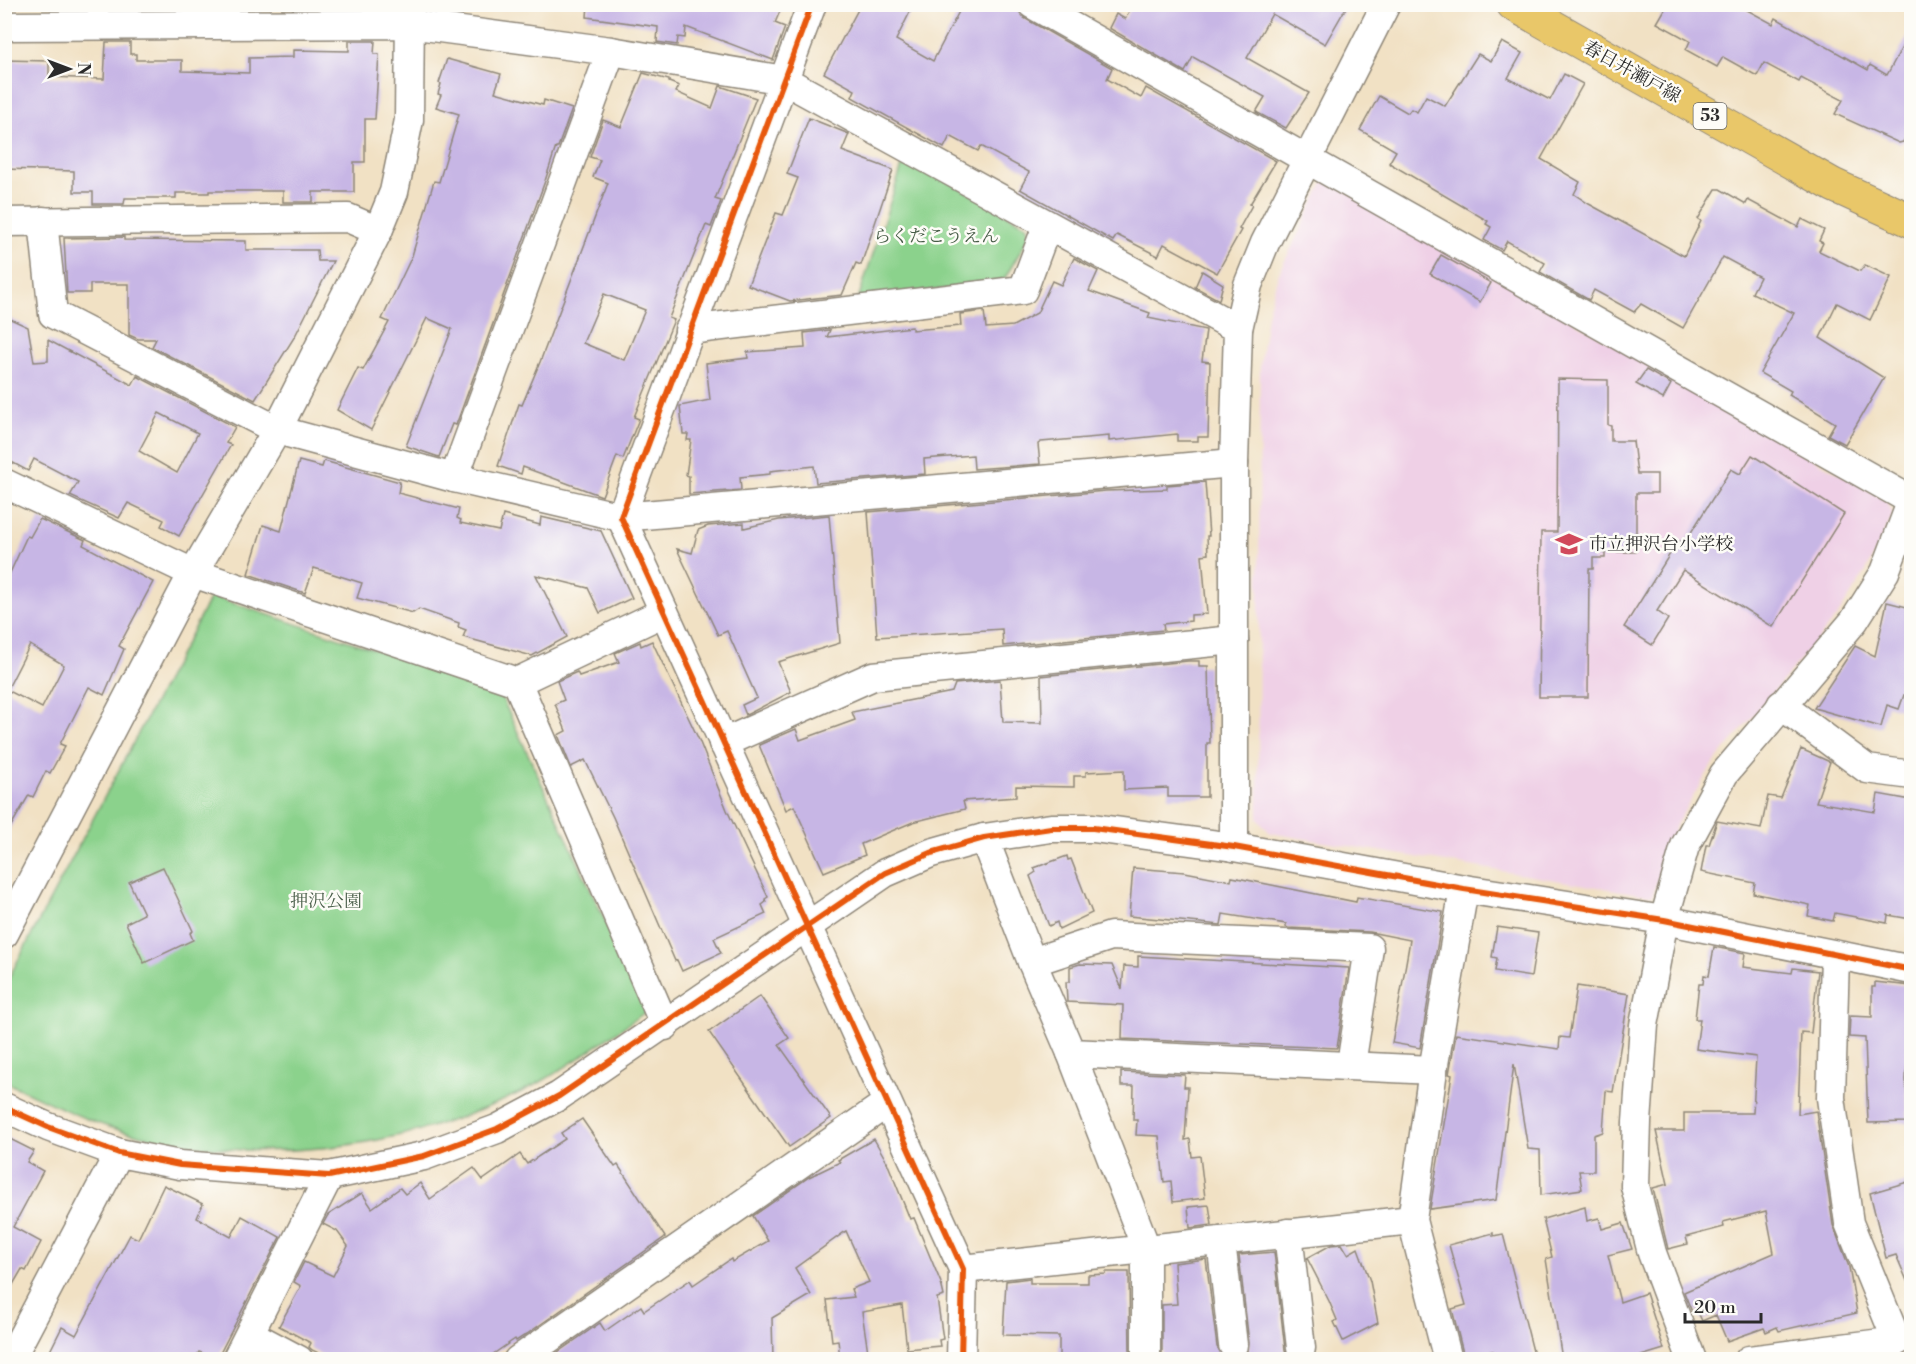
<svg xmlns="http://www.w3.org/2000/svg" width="1916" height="1364" font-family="'Libre Bodoni','Noto Serif JP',serif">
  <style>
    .built { fill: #efd0e6 }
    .green { fill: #8bd28c; stroke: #5b7e5c; stroke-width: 1.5 }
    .building { fill: #c7b6e5; fill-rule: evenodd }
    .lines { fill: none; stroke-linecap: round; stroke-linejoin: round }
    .minor-casing { stroke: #8e8678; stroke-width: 31 }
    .major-casing { stroke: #8e8678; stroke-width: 35 }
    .minor { stroke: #fff; stroke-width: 28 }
    .major { stroke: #e9c769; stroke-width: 33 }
    .cycleway-casing { stroke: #fdfcf7; stroke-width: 10 }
    .cycleway { stroke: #e8590c; stroke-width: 6 }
    .labels { text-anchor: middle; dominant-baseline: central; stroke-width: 5; stroke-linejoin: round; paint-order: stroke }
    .shield { fill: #fdfcf7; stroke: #6a6a68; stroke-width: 1.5 }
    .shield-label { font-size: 16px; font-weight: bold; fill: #2b2b2b }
    .street-label { font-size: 18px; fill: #2b2b2b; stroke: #fdfcf7 }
    .park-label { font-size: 18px; fill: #485d48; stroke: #fdfcf7 }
    .poi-label { font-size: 18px; fill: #2b2b2b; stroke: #fdfcf7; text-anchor: start }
  </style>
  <rect width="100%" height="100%" fill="#fdfcf7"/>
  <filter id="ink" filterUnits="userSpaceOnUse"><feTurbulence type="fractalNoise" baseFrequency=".0167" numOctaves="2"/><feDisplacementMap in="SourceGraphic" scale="12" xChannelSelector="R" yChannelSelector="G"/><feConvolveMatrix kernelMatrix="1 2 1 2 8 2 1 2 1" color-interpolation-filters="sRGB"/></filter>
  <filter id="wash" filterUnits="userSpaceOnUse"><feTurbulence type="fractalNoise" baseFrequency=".008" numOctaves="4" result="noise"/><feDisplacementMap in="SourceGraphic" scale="24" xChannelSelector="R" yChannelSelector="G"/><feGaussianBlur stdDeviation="1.35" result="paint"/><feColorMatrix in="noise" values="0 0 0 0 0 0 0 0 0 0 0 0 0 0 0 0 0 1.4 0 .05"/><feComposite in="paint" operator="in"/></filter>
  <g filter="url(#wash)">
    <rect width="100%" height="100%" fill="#f1e1c4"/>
    <polygon class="built" points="1325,179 1887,501 1893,515 1865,573 1838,615 1712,765 1676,825 1652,896 1270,833 1258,819 1260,366 1267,315 1278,275"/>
    <g class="green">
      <polygon points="905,157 1026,225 1030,235 1005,278 997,283 858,299"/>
      <path d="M211,596L495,689L502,698L647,1011C611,1035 575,1063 537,1084C406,1153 251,1170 109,1127C73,1116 39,1097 5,1082V985Z"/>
    </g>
    <g id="blocks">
      <g class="building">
        <polygon points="588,4 783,4 775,23 785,27 773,60 686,27 685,38 678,37 677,45 657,42 658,27 587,17"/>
        <polygon points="861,4 914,4 896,40 933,61 963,4 1016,4 1024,18 1112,68 1107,79 1141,98 1146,88 1276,161 1250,204 1252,205 1239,229 1241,230 1217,273 1164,244 1158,256 1117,235 1113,241 1020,189 1029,172 981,146 978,151 950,136 944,148 852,97 855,90 824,73"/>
        <polygon points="1133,4 1348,4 1325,44 1272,14 1247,58 1309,93 1286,128 1256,112 1265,97 1193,57 1185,72 1109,28 1116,14 1125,19"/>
        <polygon points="1668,4 1736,4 1773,24 1776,18 1868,70 1870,65 1887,75 1911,30 1911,127 1903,142 1899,143 1835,114 1843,100 1801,78 1799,82 1764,63 1757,76 1723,57 1717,67 1686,50 1690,41 1657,23"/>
        <polygon points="349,41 375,41 374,54 379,54 375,119 365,119 365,162 354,162 354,192 313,192 313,202 283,202 283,191 209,191 209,193 176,193 176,198 125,198 124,204 93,204 93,192 74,192 74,171 4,169 4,60 49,61 49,77 104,79 106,42 130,42 130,54 136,54 136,60 182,60 182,71 249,73 249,58 293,57 293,50 349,51"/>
        <polygon points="1502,42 1522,53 1508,78 1550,100 1564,74 1583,84 1541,159 1580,182 1574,194 1589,204 1684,256 1701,221 1698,219 1716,189 1720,189 1746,204 1748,200 1798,227 1802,219 1824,230 1819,241 1823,243 1819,251 1860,271 1865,265 1891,277 1870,320 1837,303 1820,338 1884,378 1845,444 1828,435 1835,423 1789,395 1791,391 1760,373 1794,313 1752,293 1760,277 1723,257 1683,328 1641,304 1634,312 1594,290 1589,300 1540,272 1545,263 1507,241 1502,250 1484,240 1491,227 1486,224 1488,221 1389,163 1396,151 1360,130 1379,96 1408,113 1411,109 1417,112 1426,96 1445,106 1478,54 1491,61"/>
        <polygon points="447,59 501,74 495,92 543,105 544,100 572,109 558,147 556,147 545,181 456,425 452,424 439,457 406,446 452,329 427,318 371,430 337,410 358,368 363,370 389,322 382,319 412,256 434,181 439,182 459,114 436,107 441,95 438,94 441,84 439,83"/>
        <path d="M643,73L669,80V82L679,86L676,92L712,108L720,86L756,98L715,199L721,201L711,227L706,225L669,318L674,320L634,417L639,419L623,459L617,456L602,496L523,467L521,474L498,466L519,404L522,405L540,362L608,183L593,177L600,160L590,157L603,120L621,127ZM604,294L645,310L624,360L583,343Z"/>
        <polygon points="809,118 849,134 842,151 893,170 861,265 856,263 842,295 790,301 748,285 776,213 783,215 798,178 787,174"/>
        <polygon points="124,237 124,240 246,241 246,250 317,250 318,261 333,261 295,336 255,400 152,347 156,339 138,339 129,335 129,284 90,284 90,293 67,293 64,238"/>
        <polygon points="1441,255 1491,283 1480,302 1430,274"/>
        <polygon points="1074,258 1098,271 1089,291 1150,313 1148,318 1206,330 1202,361 1210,362 1208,437 1198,437 1198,441 1177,441 1177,434 1109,441 1109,436 1041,442 1038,444 1040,464 974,469 973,455 924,459 925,474 816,483 814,466 770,471 770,474 740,477 741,490 689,494 689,476 686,475 691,440 687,440 688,434 683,434 680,406 710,400 706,363 748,358 747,352 805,348 804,333 830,330 827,337 912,327 912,330 961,326 960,314 984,311 986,328 1013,326 1037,313 1052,281 1061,285"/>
        <polygon points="1202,271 1223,284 1219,300 1195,287"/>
        <path d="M4,316L28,327L34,362L48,361V340L132,385L137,376L235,427L226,443L231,445L179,536L161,526L164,520L128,503L119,518L70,496L78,482L34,459L28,471L4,458ZM159,413L198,433L177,473L139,451Z"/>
        <polygon points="1646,370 1671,384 1663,399 1636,384"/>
        <polygon points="1558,379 1608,380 1608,425 1611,426 1611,441 1633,441 1637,474 1657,474 1657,493 1636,493 1636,552 1605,552 1605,558 1593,558 1593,569 1589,569 1588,697 1539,697 1541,532 1557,532"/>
        <polygon points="1752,455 1844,514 1773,627 1683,570 1657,611 1668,619 1652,645 1624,627 1678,541 1685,542 1731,469 1740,474"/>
        <polygon points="299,461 322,467 324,461 400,482 398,493 459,509 457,518 461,520 460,523 499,531 503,515 540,525 541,517 601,531 632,598 600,613 588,588 536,575 567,637 532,656 463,637 466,630 458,627 459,623 419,609 413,613 357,598 362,583 314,568 305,593 248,574 263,525 281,531"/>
        <polygon points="1205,482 1209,536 1207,536 1208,554 1202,555 1207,614 1191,615 1191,621 1163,624 1164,630 1003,646 1002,629 877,637 868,512 1106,491 1167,489 1167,485"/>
        <polygon points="829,515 840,643 778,662 791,692 746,715 742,705 757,698 727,631 718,635 677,549 692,553 698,530 708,526 744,523 744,528 779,520"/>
        <path d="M40,519L85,540L83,545L153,582L119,646L124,649L104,695L89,687L60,744L65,746L50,773L46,771L33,797L29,795L4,838V586L27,536L30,537ZM30,645L64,665L42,708L7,690Z"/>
        <polygon points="1887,602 1911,608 1911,697 1904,695 1899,709 1887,705 1881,727 1814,708 1855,646 1875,656"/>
        <polygon points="652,641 699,740 727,810 768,897 765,899 766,902 762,905 766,914 714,938 721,953 682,971 677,960 675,961 613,817 585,760 571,767 558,735 566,731 555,704 564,700 557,681 577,672 579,676 619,662 615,653 640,642 641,646"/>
        <polygon points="1188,661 1199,661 1199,666 1208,666 1210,743 1207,743 1207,797 1168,797 1168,788 1124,790 1124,770 1086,772 1086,776 1074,776 1074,787 1016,786 1016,797 963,801 965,809 913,822 861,844 865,855 824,872 794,806 786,810 759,745 796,729 800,740 855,720 852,712 952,692 955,684 1000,680 1003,722 1042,723 1041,676"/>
        <polygon points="1801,749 1830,762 1816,802 1875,812 1878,794 1911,800 1911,919 1888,915 1887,923 1835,913 1833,921 1808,916 1810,905 1753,893 1755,883 1701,872 1706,845 1709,845 1717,821 1761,829 1768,796 1781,798"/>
        <polygon points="1067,856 1068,860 1071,859 1092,913 1059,929 1057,922 1049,926 1030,876 1036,872 1034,868"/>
        <polygon points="163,867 193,931 190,933 193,940 144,963 126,923 144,914 129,882"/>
        <polygon points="1133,868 1185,872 1231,881 1232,877 1356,902 1357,897 1443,912 1420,1048 1392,1043 1410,940 1370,932 1288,928 1286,927 1286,924 1223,914 1221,925 1129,916"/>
        <polygon points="1497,927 1538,933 1531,977 1495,971 1497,958 1492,957"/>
        <polygon points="1714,947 1745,953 1743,967 1792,973 1793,968 1818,971 1811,1033 1801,1032 1798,1114 1816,1111 1833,1225 1849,1267 1857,1313 1779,1331 1777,1327 1766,1332 1764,1328 1727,1341 1716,1315 1702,1321 1697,1310 1692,1312 1684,1292 1774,1253 1766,1211 1723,1222 1724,1227 1686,1237 1688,1244 1668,1249 1653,1188 1668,1184 1656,1131 1684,1131 1684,1113 1753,1113 1756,1057 1696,1049 1700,1019 1695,1019 1699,984 1703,984 1704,975 1709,976"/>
        <polygon points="1138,956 1349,968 1337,1048 1122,1039 1123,1005 1067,1002 1066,982 1070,982 1070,967 1080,964 1112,965 1122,989 1124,966 1138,967"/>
        <polygon points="1875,982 1911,986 1906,1080 1908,1122 1868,1123 1865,1038 1849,1037 1850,1016 1872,1017 1872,987 1875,987"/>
        <polygon points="1577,986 1629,994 1613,1092 1606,1091 1603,1132 1594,1135 1594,1171 1579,1171 1582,1189 1541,1195 1540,1150 1528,1149 1514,1064 1496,1200 1430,1209 1452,1075 1449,1074 1456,1034 1559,1049 1560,1037 1569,1038"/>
        <polygon points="760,996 789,1038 779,1045 831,1118 789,1147 709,1032"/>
        <polygon points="1121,1072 1185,1075 1184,1087 1188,1087 1185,1140 1190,1139 1192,1157 1200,1156 1205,1198 1173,1202 1171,1181 1164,1182 1159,1136 1136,1135 1137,1120 1133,1120 1134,1086 1121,1086"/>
        <polygon points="582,1119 615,1167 618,1165 665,1237 527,1334 516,1341 515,1339 486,1359 331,1359 312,1350 309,1347 311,1343 279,1326 301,1286 294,1282 304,1262 333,1276 348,1246 337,1231 323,1224 328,1215 362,1193 372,1208 400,1188 405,1194 420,1183 430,1199 474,1168 483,1180 520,1154 527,1164 565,1139 561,1133"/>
        <polygon points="4,1136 34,1151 27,1162 43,1171 13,1227 41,1242 26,1271 22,1269 4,1300"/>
        <polygon points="874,1139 887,1162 910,1219 914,1218 941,1283 944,1296 937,1298 943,1339 939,1340 940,1346 907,1349 902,1305 862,1312 869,1359 840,1359 838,1340 832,1341 827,1300 854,1297 851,1289 869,1282 846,1231 795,1268 811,1295 772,1318 773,1359 548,1359 600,1323 605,1331 641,1306 644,1311 690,1280 693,1285 731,1259 732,1262 768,1241 753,1216 809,1177 840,1162 838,1160"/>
        <polygon points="1911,1181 1911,1290 1896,1255 1886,1258 1870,1193"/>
        <polygon points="164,1185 203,1204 197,1218 231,1237 242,1216 280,1237 217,1359 199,1352 195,1359 46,1359 62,1327 76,1335 130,1235 138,1239"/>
        <polygon points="1209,1205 1212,1225 1190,1228 1188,1207"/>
        <polygon points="1585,1207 1587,1221 1599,1218 1602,1229 1623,1223 1632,1249 1608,1255 1620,1302 1646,1293 1664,1349 1641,1356 1642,1359 1562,1359 1546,1259 1552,1257 1543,1219"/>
        <polygon points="1493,1233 1493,1236 1503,1234 1535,1359 1495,1359 1493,1351 1464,1357 1452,1309 1466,1305 1449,1245"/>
        <polygon points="1342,1244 1348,1254 1358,1248 1370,1281 1378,1323 1343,1341 1334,1322 1337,1320 1329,1301 1307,1258 1331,1245"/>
        <polygon points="1274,1252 1285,1350 1290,1359 1240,1359 1248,1352 1249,1343 1239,1255"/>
        <polygon points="1206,1259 1217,1347 1226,1359 1162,1359 1162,1305 1177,1304 1174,1263"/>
        <polygon points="1106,1272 1129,1272 1130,1359 1059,1359 1059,1336 1003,1335 1006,1281 1030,1278 1030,1283 1088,1283 1088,1275 1106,1274"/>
      </g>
    </g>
  </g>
  <g filter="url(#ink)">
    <use href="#blocks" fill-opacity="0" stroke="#8e8678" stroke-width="1.5"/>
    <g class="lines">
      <defs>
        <g id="minor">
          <polyline points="812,4 621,517 963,1269 961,1360"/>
          <polyline points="1032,4 1912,501"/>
          <polyline points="4,26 409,24 611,51 784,80 1238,329"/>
          <polyline points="43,221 53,314 277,430 454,478 621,517 1234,463"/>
          <polyline points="4,222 348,218 378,231"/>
          <polyline points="689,330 1023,290 1047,226"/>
          <polyline points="454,478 611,51"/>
          <polyline points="4,483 193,573 517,682 664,612"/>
          <polyline points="517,682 665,1026"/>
          <polyline points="1781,705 1867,769 1912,775"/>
          <polyline points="723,743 873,676 1234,640"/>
          <polyline points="984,838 1032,962 1071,1053 1146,1248 1146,1360"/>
          <polyline points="1234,847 1234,463 1238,329 1248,285 1265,243 1386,4"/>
          <polyline points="4,934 193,573 277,430 378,231 394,192 409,120 410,7"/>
          <polyline points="1032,962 1111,936 1369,948 1351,1065"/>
          <polyline points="1071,1053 1433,1070"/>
          <polyline points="4,1107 48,1127 119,1153 180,1165 329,1176 424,1156 497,1129 559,1096 885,873 931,853 984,838 1051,828 1093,828 1234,847 1464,889 1664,920 1912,970"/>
          <polyline points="1288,1233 1301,1348"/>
          <polyline points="1221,1241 1233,1345"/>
          <polyline points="963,1269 1412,1220"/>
          <polyline points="250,1334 299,1360"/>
          <polyline points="10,1360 119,1153"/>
          <polyline points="236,1360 329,1176"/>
          <polyline points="518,1360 887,1103"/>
          <polyline points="1448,1360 1412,1220 1433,1070 1464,889"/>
          <polyline points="1692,1360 1652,1253 1635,1186 1637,1122 1644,1025 1664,920 1685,846 1724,774 1854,621 1885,572 1912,500"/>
          <polyline points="1749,1360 1897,1341 1849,1223 1831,1098 1835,956"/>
        </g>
        <polyline id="major" points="1513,4 1833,185 1912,221"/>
      </defs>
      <use href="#minor" class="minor-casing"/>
      <use href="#major" class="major-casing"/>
      <use href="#minor" class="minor"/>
      <use href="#major" class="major"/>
      <defs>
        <g id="cycleway">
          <polyline points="812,4 621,517 963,1269 961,1360"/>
          <polyline points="4,1107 48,1127 119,1153 180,1165 329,1176 424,1156 497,1129 559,1096 885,873 931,853 984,838 1051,828 1093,828 1234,847 1464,889 1664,920 1912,970"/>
        </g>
      </defs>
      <use href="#cycleway" class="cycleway-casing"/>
      <use href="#cycleway" class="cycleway"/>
    </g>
  </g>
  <defs>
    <symbol id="school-bare" viewBox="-9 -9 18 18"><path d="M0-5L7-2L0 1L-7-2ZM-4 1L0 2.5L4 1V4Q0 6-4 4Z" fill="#d1495b" stroke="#fdfcf7" stroke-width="2.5" paint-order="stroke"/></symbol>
  </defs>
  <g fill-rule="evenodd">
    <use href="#school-bare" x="1550" y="525" width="38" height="38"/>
  </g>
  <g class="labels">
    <rect class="shield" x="1693.5" y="103" width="33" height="26" rx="4.5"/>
    <g class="shield-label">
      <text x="1710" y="116">53</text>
    </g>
    <g class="street-label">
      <text transform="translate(1632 72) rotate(29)">春日井瀬戸線</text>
    </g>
    <g class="park-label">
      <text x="936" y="236">らくだこうえん</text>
      <text x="326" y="901">押沢公園</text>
    </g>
    <g class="poi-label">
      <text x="1589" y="544">市立押沢台小学校</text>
    </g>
  </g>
  <rect width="1916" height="1364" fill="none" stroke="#fdfcf7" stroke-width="24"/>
  <g transform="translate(69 69) rotate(90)" stroke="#fdfcf7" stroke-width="4.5" paint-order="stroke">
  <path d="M0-4.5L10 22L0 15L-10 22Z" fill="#2b2b2b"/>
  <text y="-9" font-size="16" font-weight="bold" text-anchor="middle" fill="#2b2b2b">N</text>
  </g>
  <path d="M1685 1313v9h76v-9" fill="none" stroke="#2b2b2b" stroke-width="3"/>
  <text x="1694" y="1313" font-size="18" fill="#2b2b2b" stroke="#fdfcf7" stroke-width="4.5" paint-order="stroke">20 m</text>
</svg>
